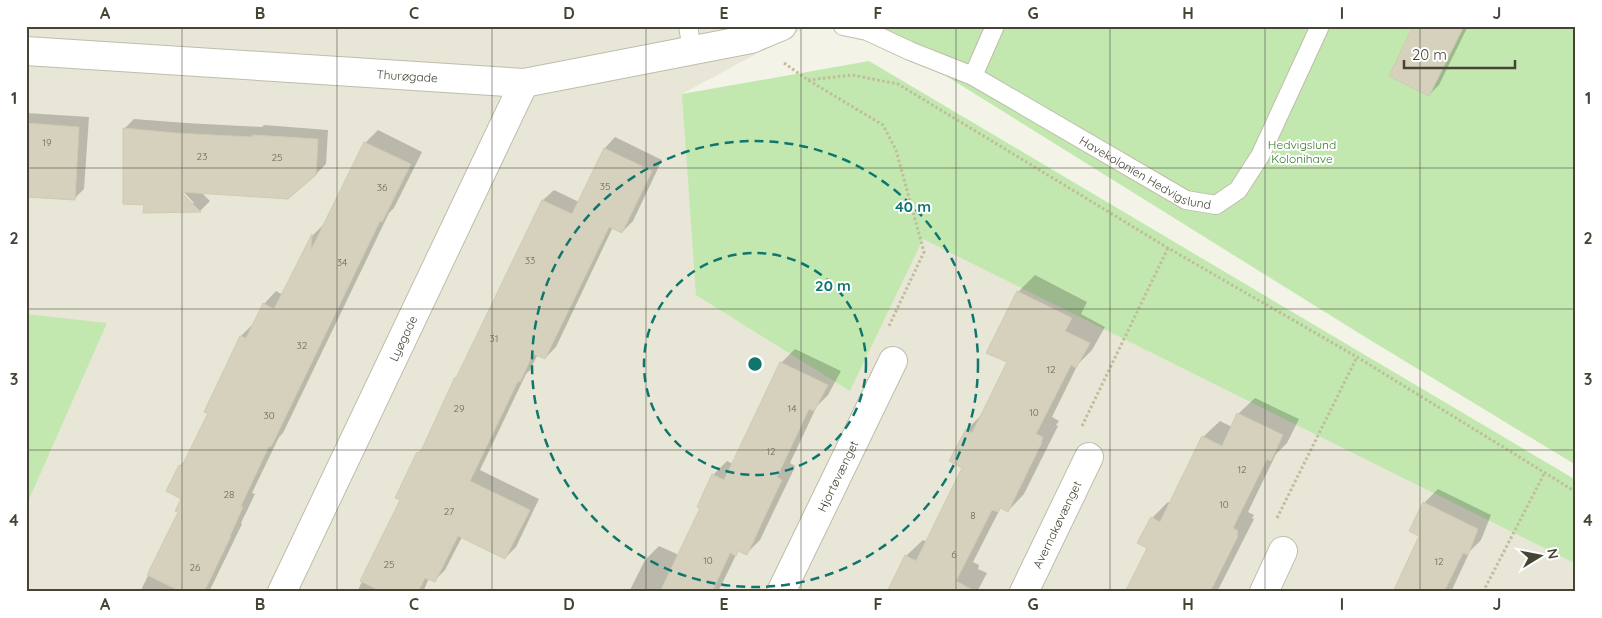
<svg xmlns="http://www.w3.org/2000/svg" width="1602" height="618" font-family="Quicksand,sans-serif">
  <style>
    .residential { fill: #e8e6d6 }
    .green { fill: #c2e8b0 }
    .shadow { fill: #0003; fill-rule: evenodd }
    .building { fill: #d5d1bd; stroke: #d0cbb0 }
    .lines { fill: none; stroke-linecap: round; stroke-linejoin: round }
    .lane-casing { stroke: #bfbdaa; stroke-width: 20 }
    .street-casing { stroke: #bfbdaa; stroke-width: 30 }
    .path { stroke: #c1bc9b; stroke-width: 3; stroke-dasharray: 2.5 2.5; stroke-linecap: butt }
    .lane { stroke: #fff; stroke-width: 18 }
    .street { stroke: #fff; stroke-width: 28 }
    .grid { fill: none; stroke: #474436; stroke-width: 1; stroke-opacity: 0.55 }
    .ring { fill: none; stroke: #0f766e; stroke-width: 2.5; stroke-dasharray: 9 6 }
    .labels { text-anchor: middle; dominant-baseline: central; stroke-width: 4; stroke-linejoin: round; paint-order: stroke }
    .number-label { font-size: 10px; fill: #6a6758 }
    .street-label { font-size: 12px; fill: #474436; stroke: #fff }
    .park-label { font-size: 12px; fill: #36792a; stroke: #fff }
    .centre { fill: #0f766e; stroke: #fff; stroke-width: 2.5 }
    .ring-label { font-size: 15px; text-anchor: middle; font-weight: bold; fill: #0f766e; stroke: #fff; stroke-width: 4; stroke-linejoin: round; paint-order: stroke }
    .neatline { fill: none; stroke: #474436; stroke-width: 2 }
    .grid-label { font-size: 16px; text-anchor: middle; font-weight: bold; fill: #474436 }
  </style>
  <rect width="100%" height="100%" fill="#f4f3e7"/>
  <polygon class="residential" points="26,26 808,26 682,94 850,391 923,238 1576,564 1576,592 26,592"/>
  <g class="green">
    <polygon points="866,26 1576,26 1576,465 1357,332"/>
    <polygon points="869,61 1576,480 1576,564 923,239 850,391 696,295 682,94"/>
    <polygon points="26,314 107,323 26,506"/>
  </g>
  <g class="shadow">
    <polygon points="1415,26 1468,26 1439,85 1429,95"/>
    <polygon points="26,113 89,117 84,189 74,199 26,195"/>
    <path d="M134,119L186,123L262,127L264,125L328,130L326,164L315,175L201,192L210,201L200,211L145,212V204L124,129ZM178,186L194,203H190L176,188Z"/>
    <polygon points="378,130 422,152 394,208 389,213 283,433 279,437 252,493 255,494 241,523 242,524 209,592 140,592 180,511 183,498 180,466 187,458 209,413 241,336 253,324 264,304 276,291 283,295 313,235 324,224 324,228 366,142"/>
    <polygon points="615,137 662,160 633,221 622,232 613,227 556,347 545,358 538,354 530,370 526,374 480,470 539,499 516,547 505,558 462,537 445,570 434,581 429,578 423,592 357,592 402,500 418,453 424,447 543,200 554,190 579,202 605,148"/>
    <polygon points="1035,275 1087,302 1081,314 1105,327 1092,350 1078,364 1052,417 1059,421 1056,425 1058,426 1024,494 1008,511 1001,507 973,562 979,565 978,569 987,573 977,592 889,592 906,556 923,540 927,542 964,467 967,430 982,414 1009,362 1018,292"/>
    <polygon points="795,349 841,371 828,395 817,406 790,463 795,466 794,469 760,540 746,554 739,551 737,553 718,592 629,592 645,560 659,546 679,555 702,508 713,475 727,461 733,464 781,363"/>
    <polygon points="1255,398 1299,419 1287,443 1276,454 1248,512 1254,515 1252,518 1254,519 1219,588 1215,592 1126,592 1148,547 1152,518 1168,502 1171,503 1203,437 1220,421 1232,427 1238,414"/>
    <polygon points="1438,489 1491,515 1481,540 1470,551 1451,592 1394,592 1421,535 1424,503"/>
  </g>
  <g class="building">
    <polygon points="1413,26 1464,26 1429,96 1389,76"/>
    <polygon points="26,123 79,127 75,200 26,197"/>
    <polygon points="123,128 175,133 252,137 252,135 318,139 316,175 288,199 181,192 201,212 143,213 144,205 123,204"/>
    <polygon points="364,142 411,164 382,222 380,221 271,447 269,446 241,506 243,507 230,536 231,536 204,592 182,592 147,575 178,512 175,511 181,499 166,491 179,465 182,466 208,413 204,412 240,336 246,338 263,303 274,309 312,234 311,250"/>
    <polygon points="604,148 652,171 622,233 609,227 545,359 533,354 520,382 518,381 470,481 530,510 505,559 458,536 435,582 425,578 418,592 382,592 360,581 400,500 395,498 417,452 420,453 455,377 456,378 542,200 572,214"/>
    <polygon points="1017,291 1072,318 1065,331 1090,343 1076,368 1071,365 1036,434 1043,437 1041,442 1042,442 1008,512 1000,508 998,512 992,510 956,581 976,592 887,592 905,555 916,561 962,468 949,461 966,429 972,433 1007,362 986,353"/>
    <polygon points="780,362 828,385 814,411 809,409 777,477 782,480 780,484 747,555 738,551 736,556 730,553 712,592 660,592 700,508 697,507 712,474 724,480"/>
    <polygon points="1237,413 1283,435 1271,461 1267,459 1233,528 1238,531 1237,535 1238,536 1210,592 1125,592 1147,548 1137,543 1151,517 1160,522 1202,436 1222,446"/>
    <polygon points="1423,502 1478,529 1468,555 1463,553 1444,592 1393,592 1419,536 1409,531"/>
  </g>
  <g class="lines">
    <defs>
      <g id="lane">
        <polyline points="688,26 692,50"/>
        <path id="s1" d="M843,26L867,31L910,51L973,76L1186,200L1216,205L1238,190L1260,156L1320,26"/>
        <polyline points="973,76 995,26"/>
      </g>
      <g id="street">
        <path id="s2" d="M26,51L524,83L751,39L782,26"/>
        <path id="s3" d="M282,592L524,83"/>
        <path id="s4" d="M781,592L893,361"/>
        <path id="s5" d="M1024,592L1089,457"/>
        <polyline points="1264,592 1283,551"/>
      </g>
    </defs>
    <use href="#lane" class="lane-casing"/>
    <use href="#street" class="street-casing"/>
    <g class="path">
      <polyline points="784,63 808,80 883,125 896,150 924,252 888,328"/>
      <polyline points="808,80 852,75 898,84 1168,248 1357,357 1576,492"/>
      <polyline points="1082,426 1168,248"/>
      <polyline points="1277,518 1357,357"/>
      <polyline points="1483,592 1544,474"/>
    </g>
    <use href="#lane" class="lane"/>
    <use href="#street" class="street"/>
  </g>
  <path class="grid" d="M182,26V592M337,26V592M492,26V592M646,26V592M801,26V592M956,26V592M1110,26V592M1265,26V592M1420,26V592M26,168H1576M26,309H1576M26,450H1576"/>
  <g class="ring">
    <circle cx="755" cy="364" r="111"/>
    <circle cx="755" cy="364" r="223"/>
  </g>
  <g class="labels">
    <g class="number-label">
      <text x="47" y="142">19</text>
      <text x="202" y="156">23</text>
      <text x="277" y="157">25</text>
      <text x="605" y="186">35</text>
      <text x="382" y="187">36</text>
      <text x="530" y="260">33</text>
      <text x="342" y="262">34</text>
      <text x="494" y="338">31</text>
      <text x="302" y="345">32</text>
      <text x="1051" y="369">12</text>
      <text x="459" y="408">29</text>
      <text x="792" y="408">14</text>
      <text x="1034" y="412">10</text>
      <text x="269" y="415">30</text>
      <text x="771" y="451">12</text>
      <text x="1242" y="469">12</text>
      <text x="229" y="494">28</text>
      <text x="1224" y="504">10</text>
      <text x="449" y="511">27</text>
      <text x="973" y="515">8</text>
      <text x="954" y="554">6</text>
      <text x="708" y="560">10</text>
      <text x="1439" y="561">12</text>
      <text x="389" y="564">25</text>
      <text x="195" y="567">26</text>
    </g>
    <g class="street-label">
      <text stroke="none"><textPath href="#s2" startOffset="382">Thurøgade</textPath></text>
      <text stroke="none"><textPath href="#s1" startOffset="338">Havekolonien Hedvigslund</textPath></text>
      <text stroke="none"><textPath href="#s3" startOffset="281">Lyøgade</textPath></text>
      <text stroke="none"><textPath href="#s4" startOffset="129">Hjortøvænget</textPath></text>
      <text stroke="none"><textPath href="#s5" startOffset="75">Avernakøvænget</textPath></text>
    </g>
    <g class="park-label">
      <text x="1302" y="144">Hedvigslund<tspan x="1302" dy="14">Kolonihave</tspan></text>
    </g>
  </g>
  <circle cx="755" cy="364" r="8" class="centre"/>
  <g class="ring-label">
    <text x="913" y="212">40 m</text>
    <text x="833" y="291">20 m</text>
  </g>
  <rect width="1602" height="618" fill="none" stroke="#ffffff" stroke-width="55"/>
  <g transform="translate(1540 556) rotate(80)" stroke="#ffffff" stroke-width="4" paint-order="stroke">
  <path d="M0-4L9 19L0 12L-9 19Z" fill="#474436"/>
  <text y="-8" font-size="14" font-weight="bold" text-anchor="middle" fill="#474436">N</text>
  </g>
  <path d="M1404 60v8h111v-8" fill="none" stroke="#474436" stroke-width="2.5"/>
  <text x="1412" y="60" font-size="15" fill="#474436" stroke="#ffffff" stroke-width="4" paint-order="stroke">20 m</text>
  <rect x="28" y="28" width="1546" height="562" class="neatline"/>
  <g class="grid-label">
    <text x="105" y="19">A</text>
    <text x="260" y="19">B</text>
    <text x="414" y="19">C</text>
    <text x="569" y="19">D</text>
    <text x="724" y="19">E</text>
    <text x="878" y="19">F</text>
    <text x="1033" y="19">G</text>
    <text x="1188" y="19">H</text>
    <text x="1342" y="19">I</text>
    <text x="1497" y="19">J</text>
    <text x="14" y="104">1</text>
    <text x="1588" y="104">1</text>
    <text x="14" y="244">2</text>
    <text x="1588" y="244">2</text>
    <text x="14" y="385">3</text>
    <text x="1588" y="385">3</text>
    <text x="14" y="526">4</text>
    <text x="1588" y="526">4</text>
    <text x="105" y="610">A</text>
    <text x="260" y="610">B</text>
    <text x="414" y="610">C</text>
    <text x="569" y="610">D</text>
    <text x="724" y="610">E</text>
    <text x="878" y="610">F</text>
    <text x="1033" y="610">G</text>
    <text x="1188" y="610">H</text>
    <text x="1342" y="610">I</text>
    <text x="1497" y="610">J</text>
  </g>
</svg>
